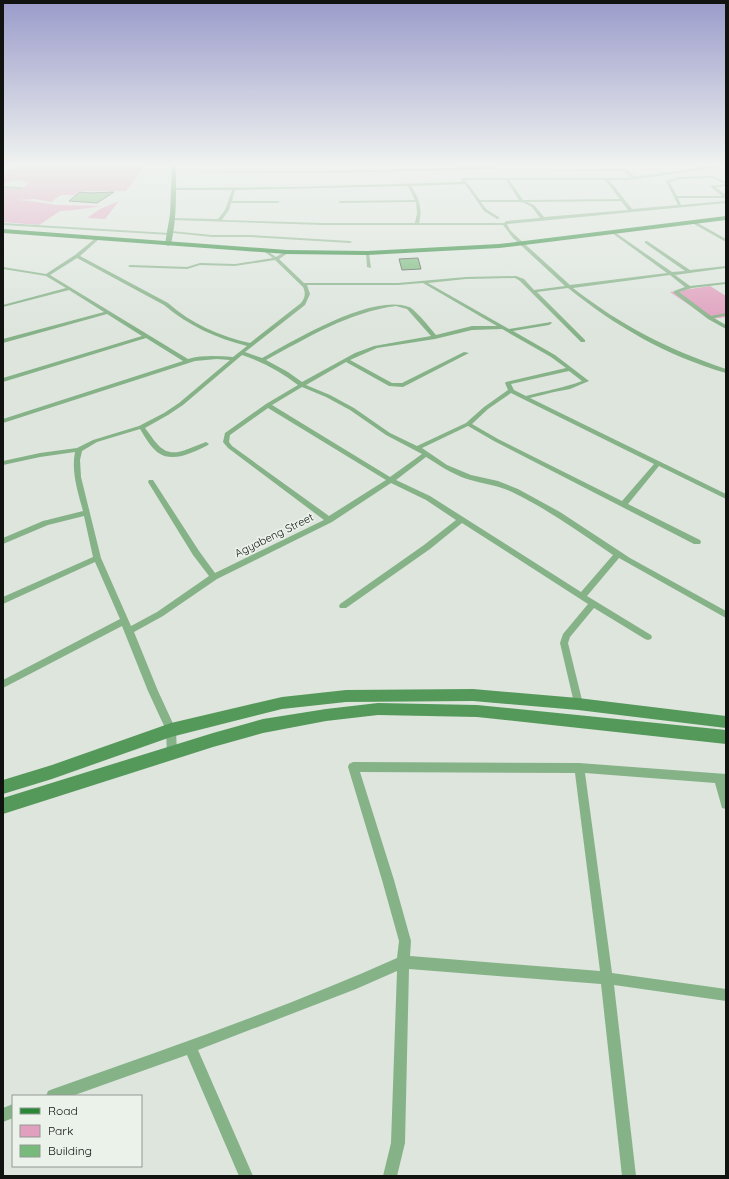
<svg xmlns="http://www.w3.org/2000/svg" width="729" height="1179" font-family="Quicksand,sans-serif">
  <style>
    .green { fill: #e0a0be }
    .building { fill: #78ba7b; stroke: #595f59 }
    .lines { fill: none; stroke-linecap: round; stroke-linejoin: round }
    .street { fill: #86b288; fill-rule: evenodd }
    .secondary { fill: #55995a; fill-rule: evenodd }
    .primary { fill: #298736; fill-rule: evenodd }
    .labels { text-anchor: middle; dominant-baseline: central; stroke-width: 3.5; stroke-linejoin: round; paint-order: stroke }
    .street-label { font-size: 11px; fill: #111311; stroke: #eaf2ea }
  </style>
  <rect width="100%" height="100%" fill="#dde5dd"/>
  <g class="green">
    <path d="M21,165H146L126,191H80L75,195H61L51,202L35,199L17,200L32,201L56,205L102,206L74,210L60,211L39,225L3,222V188L21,189L29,183L24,182L25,181C17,180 9,180 3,185V173Z"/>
    <polygon points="119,201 105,219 87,218 100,209"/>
    <polygon points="710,286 726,296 726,317 710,319 670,292"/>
  </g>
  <g class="building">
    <polygon points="80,192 90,193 114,192 97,203 69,201"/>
    <polygon points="418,258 421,269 402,270 399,259"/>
  </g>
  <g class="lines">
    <g class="street">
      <path d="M719,165L726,166L630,180H609L632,209L678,205L666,181L680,177L712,176L726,182V186L715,187L726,195V198H678L681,205L726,201V203L507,224L510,230L516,236L570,285L667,273L612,233L613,231L672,272L685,271L645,243V241H647L690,270L726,266V268L675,275L690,286L726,282V284L692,288L679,292L711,316L726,313V315L714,318L726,325V329L708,319L674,293V291L685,287L670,275L573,288C622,326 667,349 726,369V373C667,356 615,326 568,288L537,292L585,340V342H581L520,281L515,278L466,279L428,283L509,329L551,322L552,323L549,325L513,331L555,355L589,381L570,389L554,392L530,398L726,494V499L659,466L628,504L700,540L701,542L700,544H694L494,441L468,426L422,448L447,465L471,475L498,481L518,489L560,512L630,558L726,611V618L619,558L587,596L651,635L652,637L651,639L648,640L645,639L594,608L570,637L568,643L583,704L581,707L578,708L575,707L560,643L563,634L588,604L462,523L430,549L346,608H340L339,606L340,604L424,545L456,520L426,500L391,483L332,522L217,579L163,616L134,632L158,691L176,730L177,754L175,757L172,759L169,757L167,754L166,730L148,691L122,626L3,688V680L120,619L95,562L3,604V597L93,557L84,516L48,525L3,544V538L43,521L83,511C78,492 71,472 75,452L40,457L3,465V461L40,453L77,448L93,440L139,426L164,413L179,403L230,360L217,359L195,361L3,423V419L183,361L146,338L3,382V378L142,336L107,314L3,343V339L104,312L69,290L3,307V305L66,288L46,276L3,269V267L46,274L75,255L97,237H99V239L80,256L168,303C192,324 219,336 250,343L301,303C305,298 306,293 303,287L275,260L235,266L200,265L187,269L130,267L128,266L130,265L187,267L200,263L235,264L273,258L265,252V250H266L276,257L286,251H288V253L279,259L304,283H398L466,277L516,276L524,279L534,290L565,286L513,238L503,225H323L172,220L171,218L218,219L225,210L232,190H175L174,188L298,187L463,182L461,179L463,178H632L623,171H534L624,169L629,171L635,177ZM712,178L726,184L710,186L722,196H677L670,183V182L680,179ZM465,180H506L519,200H480ZM509,180H605L620,199L523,200ZM465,184L484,211L497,219L500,218L486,209L481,202H522L532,207L540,218L506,221L504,223H419C423,208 419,198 411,186ZM408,186L415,200L340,201L338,202L340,203L416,202L417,213L415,223H323L222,220L229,210L231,203H278L280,202L278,201H232L235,190ZM621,201L628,210L544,217L534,205L527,202ZM77,258L164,305C189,326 216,338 247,346L233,357C218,356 202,355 188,359L50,275ZM423,283L497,326H472L436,335C431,329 415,309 409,307C372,293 295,340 262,358L245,352L305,305L310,294L307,285H398ZM396,306L407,309L431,336L374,346L355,353L302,382L288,372L266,360C307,338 349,312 396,306ZM502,329L551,357L566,368L506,382L505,383L508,390L484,407L466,423L417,446L390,433L354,408L330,395L306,385L346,362L389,386L403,387L469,353L464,352L402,383H392L350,360L377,348L435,339L472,330ZM242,355C263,362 281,372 298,385L266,404L225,433L223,442L228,448L324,520L215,573L199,551L153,480H149L148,482L193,555L209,576L157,612L131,626L101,558L81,477L80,460L82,451L97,442L140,429C145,437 150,446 157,452C172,464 194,452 208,445L209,444L206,442C200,444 194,447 188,449C164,459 158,445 145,428L168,415L183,405ZM569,371L582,381C564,388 544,391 526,396L514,390L511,384ZM302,387L326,397L350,410L386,435L422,454L390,477L272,405ZM511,393L523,399L654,464L622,501L498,439L472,424L488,409ZM268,408L386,480L329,516L232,446L229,442L230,435ZM426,457C439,465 452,474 467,479C483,484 499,485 514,493C549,510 581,533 613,555L581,592L430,496L396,480Z"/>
      <polygon points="495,167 496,169 334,173 172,172 375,170"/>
      <polygon points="3,186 21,187 23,188 21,189 3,188"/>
      <polygon points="692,221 694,221 726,239 726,242 692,223"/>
      <polygon points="3,223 169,233 171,231 212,235 250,235 350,241 352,242 350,243 250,237 212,237 173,233 171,235 3,225"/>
      <polygon points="366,252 369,253 371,268 367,267"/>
      <path d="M353,762L579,763L726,774V809L722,808L715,783L585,773L612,973L726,989V1001L614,985L636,1176H622L601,984L409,969L405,1143L397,1176H383L391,1143L397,971L356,989L198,1050L253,1176H239L187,1055L72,1096H46L48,1091L53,1089C169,1048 285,1008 397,958L399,941L382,880L348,767L349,764ZM360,772L575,773L600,971L410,956L411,941L394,880Z"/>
      <polygon points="13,1104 13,1118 3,1122 3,1108"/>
    </g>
    <g class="secondary">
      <path d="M172,165H176C176,192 177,218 171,244L168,246L165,244L170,214Z"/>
      <polygon points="473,689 578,698 726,716 726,728 578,710 473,701 346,702 282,709 171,737 52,779 3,794 3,780 52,765 171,723 282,697 346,690"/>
      <polygon points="378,703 477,705 726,730 726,744 477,717 378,715 326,721 263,733 213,747 3,814 3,798 213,733 263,719 326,709"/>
    </g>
    <polygon class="primary" points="726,216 726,220 499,248 367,255 287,254 3,233 3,229 287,250 367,251 499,244"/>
  </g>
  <linearGradient id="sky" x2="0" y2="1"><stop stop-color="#9a9bca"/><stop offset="0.5" stop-color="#f0f3f0"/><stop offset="1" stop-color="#f0f3f0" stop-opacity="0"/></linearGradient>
  <rect width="729" height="330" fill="url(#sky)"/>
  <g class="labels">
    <g class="street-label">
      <text transform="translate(274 535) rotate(-26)">Agyabeng Street</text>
    </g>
  </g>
  <rect width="729" height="1179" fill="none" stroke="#111311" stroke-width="8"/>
  <rect x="12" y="1095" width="130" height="72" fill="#eaf2ea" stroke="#939993"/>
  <rect x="20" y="1108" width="20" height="6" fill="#298736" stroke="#939993"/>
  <text x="48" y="1115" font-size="12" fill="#111311">Road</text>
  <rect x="20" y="1125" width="20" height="12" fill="#e0a0be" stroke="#939993"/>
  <text x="48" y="1135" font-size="12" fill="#111311">Park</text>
  <rect x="20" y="1145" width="20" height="12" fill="#78ba7b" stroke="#939993"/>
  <text x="48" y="1155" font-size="12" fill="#111311">Building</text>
</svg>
